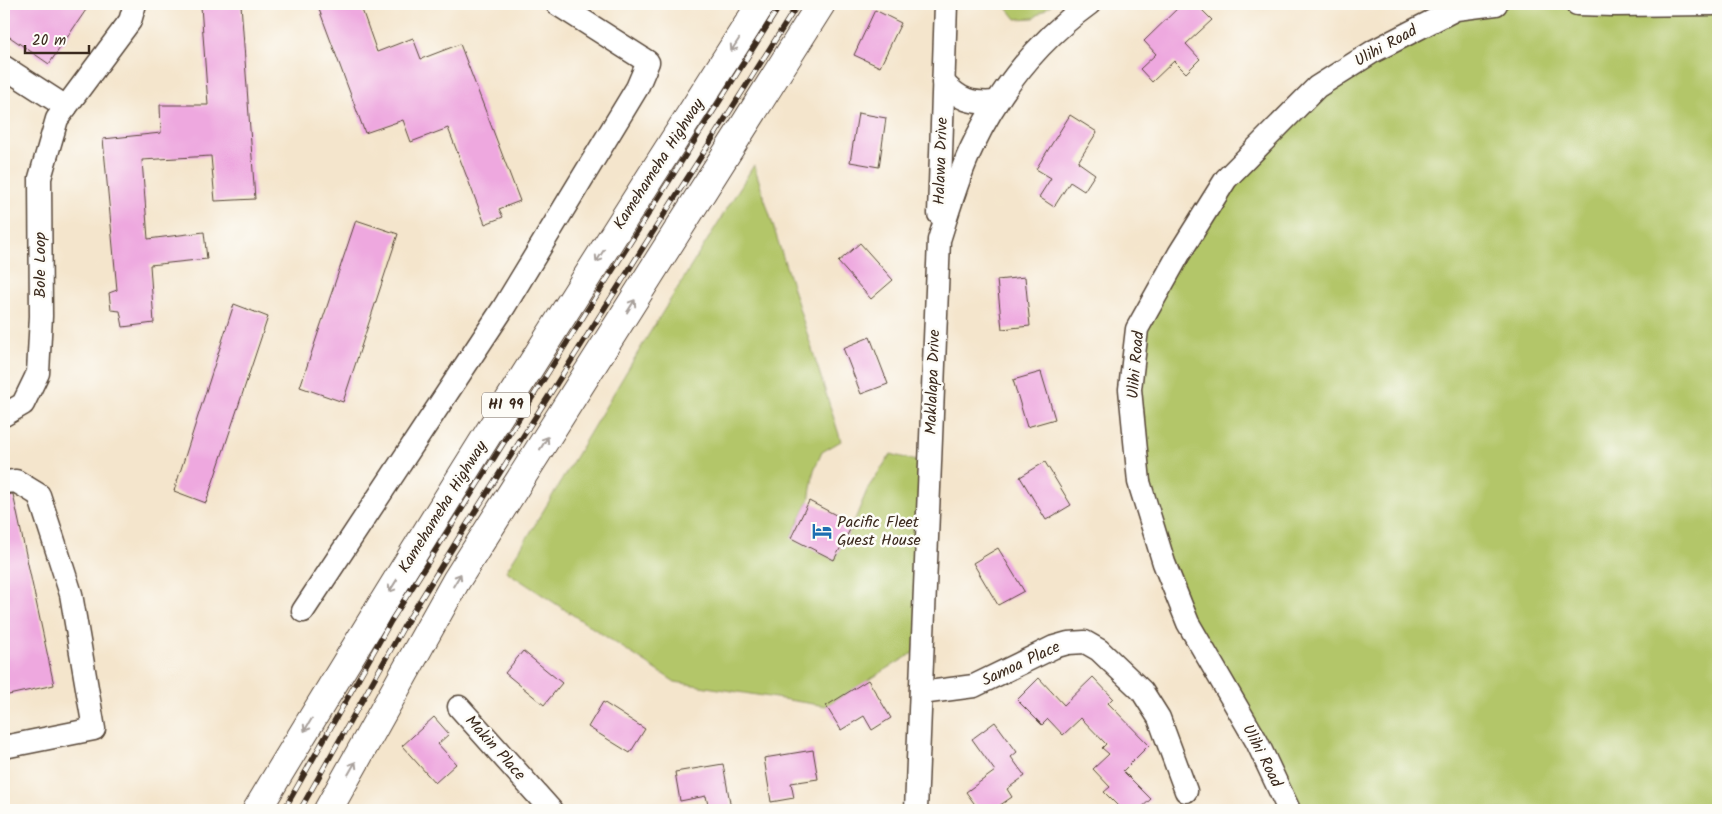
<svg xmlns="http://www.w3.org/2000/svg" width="1722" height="814" font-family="Kalam,sans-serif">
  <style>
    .green { fill: #b3c669; stroke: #777844 }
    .building { fill: #eea8df }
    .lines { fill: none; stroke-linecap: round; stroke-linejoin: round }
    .minor-casing { stroke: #574638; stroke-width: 25 }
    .major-casing { stroke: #574638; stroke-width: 30 }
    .minor { stroke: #fff; stroke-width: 22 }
    .major { stroke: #fff; stroke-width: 28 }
    .rail-casing { stroke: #3b2a1e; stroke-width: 5.5 }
    .rail { stroke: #fdfcf7; stroke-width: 4; stroke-dasharray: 11; stroke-linecap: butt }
    .oneway { stroke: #a79f9a }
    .labels { text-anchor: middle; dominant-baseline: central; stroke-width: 5; stroke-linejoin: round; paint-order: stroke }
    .shield { fill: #fdfcf7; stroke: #75695f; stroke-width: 1 }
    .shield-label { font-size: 15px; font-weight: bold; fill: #3b2a1e }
    .street-label { font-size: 16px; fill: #3b2a1e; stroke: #fdfcf7 }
    .poi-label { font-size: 16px; fill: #3b2a1e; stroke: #fdfcf7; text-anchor: start }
  </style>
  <rect width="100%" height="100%" fill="#fdfcf7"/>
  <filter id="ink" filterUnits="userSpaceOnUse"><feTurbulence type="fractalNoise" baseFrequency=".02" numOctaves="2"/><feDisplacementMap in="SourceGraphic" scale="10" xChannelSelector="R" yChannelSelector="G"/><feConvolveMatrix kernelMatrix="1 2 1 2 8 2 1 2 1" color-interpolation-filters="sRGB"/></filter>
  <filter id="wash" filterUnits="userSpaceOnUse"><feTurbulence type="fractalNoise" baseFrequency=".0096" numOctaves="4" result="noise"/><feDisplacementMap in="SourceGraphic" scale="20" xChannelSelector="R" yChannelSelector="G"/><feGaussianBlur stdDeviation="1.12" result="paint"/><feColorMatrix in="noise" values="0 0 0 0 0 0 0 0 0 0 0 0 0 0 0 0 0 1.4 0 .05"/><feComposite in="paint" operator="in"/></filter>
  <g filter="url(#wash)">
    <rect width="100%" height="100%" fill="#f4e5cc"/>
    <g class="green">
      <polygon points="1004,4 1052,4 1034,18 1016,19"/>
      <polygon points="1461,4 1718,4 1718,810 1289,810 1188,623 1139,482 1137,329 1179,254 1317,87"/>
      <polygon points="754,165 841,441 822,452 814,470 809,501 791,537 834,560 853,524 868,488 891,454 930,465 923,647 826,706 675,682 506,571 530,533 649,334"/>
    </g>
    <g id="blocks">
      <g class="building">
        <polygon points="4,4 90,4 49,64 4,33"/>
        <polygon points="227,4 241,4 255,199 215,201 211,156 142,160 148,239 204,232 207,259 150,265 154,323 123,327 120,311 111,310 109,293 117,290 103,139 161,133 160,105 208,105 201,6"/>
        <polygon points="317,4 360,4 377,52 413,38 421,59 460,44 520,201 499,209 503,217 485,224 448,128 411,142 403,120 365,133"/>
        <polygon points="1182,4 1196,4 1212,20 1186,44 1200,59 1186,73 1174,61 1152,82 1140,69 1156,54 1144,41"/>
        <polygon points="875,10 901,23 880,67 854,55"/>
        <polygon points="858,113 886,118 879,167 850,162"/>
        <polygon points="1070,115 1097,132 1078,162 1095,174 1084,191 1070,182 1054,207 1039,197 1051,178 1036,169"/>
        <polygon points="356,220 398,234 343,402 300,387"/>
        <polygon points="860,243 893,280 871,299 838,262"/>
        <polygon points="1025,277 1030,326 1002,329 997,280"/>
        <polygon points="234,304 268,317 206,503 174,491"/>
        <polygon points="870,337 888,384 861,394 843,348"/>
        <polygon points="1041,372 1055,419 1027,427 1013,380"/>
        <polygon points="1045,462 1071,505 1046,520 1020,477"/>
        <polygon points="13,494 54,685 4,696 4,495"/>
        <polygon points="809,501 853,524 834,560 791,538"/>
        <polygon points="998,548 1024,591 998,605 973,563"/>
        <polygon points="523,651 562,683 544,705 505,673"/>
        <polygon points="1093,677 1113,698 1108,703 1149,745 1123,771 1151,799 1139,810 1122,810 1104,792 1110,787 1093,769 1109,754 1102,748 1106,744 1081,718 1063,735 1048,719 1042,725 1017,700 1039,678 1064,705"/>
        <polygon points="868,680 891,718 872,730 864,716 841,730 826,706"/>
        <polygon points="603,702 645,729 630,753 588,727"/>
        <polygon points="434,717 449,734 438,744 456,764 435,783 402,746"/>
        <polygon points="995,722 1017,752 1011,757 1025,776 1007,789 1012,797 993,810 979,810 966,792 995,771 972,739"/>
        <polygon points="813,750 818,779 791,783 794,798 771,802 764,758"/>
        <polygon points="723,764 731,808 709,810 706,796 680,801 675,772"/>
      </g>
    </g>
  </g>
  <g filter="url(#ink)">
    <use href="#blocks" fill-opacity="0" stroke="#574638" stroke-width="1"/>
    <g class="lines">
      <defs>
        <g id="minor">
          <polyline points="1577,4 1614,5 1713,4"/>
          <polyline points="4,67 66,107"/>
          <path d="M943,82C960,100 971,104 996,102"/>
          <polyline points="939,214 946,4"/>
          <polyline points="4,415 23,404 38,373 41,316 40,178 57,119 130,21 135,4"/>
          <polyline points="4,482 16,481 39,495 71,594 94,729 4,747"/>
          <polyline points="303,611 504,307 637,88 648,62 557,4"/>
          <polyline points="921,693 974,686 1054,647 1068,643 1085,642 1099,650 1142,691 1159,718 1186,791"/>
          <polyline points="459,707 551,810"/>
          <path d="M916,810L939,240C949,209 958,176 972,147C999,90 1038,41 1089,4"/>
          <polyline points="1289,810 1257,742 1188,623 1164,563 1139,482 1130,389 1137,329 1179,254 1226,179 1317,87 1374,51 1456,9 1496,4"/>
        </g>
        <g id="major">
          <path d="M257,810C420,538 590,271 761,4"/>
          <polyline points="328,810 456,581 821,4"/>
        </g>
      </defs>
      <use href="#minor" class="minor-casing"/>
      <use href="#major" class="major-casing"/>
      <use href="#minor" class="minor"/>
      <use href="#major" class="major"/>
      <defs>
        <g id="rail">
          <polyline points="284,810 391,621 781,4"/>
          <polyline points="300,810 403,628 466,526 798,4"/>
        </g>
      </defs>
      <use href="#rail" class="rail-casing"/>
      <use href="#rail" class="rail"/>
    </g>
    <defs><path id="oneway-shaft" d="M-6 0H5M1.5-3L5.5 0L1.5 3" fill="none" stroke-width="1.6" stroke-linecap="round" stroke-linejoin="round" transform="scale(1.25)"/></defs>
    <g class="oneway">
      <use href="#oneway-shaft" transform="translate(735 45) rotate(123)"/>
      <use href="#oneway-shaft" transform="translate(600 256) rotate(123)"/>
      <use href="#oneway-shaft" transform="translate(631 306) rotate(-58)"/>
      <use href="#oneway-shaft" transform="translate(544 443) rotate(-58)"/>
      <use href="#oneway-shaft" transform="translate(457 580) rotate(-59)"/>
      <use href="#oneway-shaft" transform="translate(393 586) rotate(122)"/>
      <use href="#oneway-shaft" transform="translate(308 725) rotate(121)"/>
      <use href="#oneway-shaft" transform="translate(352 768) rotate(-60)"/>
    </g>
  </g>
  <defs>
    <symbol id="hotel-bare" viewBox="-9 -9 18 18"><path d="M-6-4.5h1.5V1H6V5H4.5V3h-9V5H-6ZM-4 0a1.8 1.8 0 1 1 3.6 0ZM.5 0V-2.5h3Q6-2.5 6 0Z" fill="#1f6fb2" stroke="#fdfcf7" stroke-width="2.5" paint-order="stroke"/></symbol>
  </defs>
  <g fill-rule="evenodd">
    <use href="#hotel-bare" x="808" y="517" width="28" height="28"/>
  </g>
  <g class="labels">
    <rect class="shield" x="482" y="392.5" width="48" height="25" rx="4"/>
    <g class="shield-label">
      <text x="506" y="405">HI 99</text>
    </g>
    <g class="street-label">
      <text transform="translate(1386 46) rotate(-29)">Ulihi Road</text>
      <text transform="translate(941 161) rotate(-88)">Halawa Drive</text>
      <text transform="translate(659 164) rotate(-57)">Kamehameha Highway</text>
      <text transform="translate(40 265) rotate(-90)">Bole Loop</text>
      <text transform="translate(1136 365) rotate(-85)">Ulihi Road</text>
      <text transform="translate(933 382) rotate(-88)">Maklalapa Drive</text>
      <text transform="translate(443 507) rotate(-58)">Kamehameha Highway</text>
      <text transform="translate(1021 664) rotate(-25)">Samoa Place</text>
      <text transform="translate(495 748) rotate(48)">Makin Place</text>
      <text transform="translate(1262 756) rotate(63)">Ulihi Road</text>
    </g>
    <g class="poi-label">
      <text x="837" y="522">Pacific Fleet<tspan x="837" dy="18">Guest House</tspan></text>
    </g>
  </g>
  <rect width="1722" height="814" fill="none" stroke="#fdfcf7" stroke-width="20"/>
  <path d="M25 45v8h64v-8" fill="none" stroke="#3b2a1e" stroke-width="2.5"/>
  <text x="32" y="45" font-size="15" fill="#3b2a1e" stroke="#fdfcf7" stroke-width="4" paint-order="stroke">20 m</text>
</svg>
